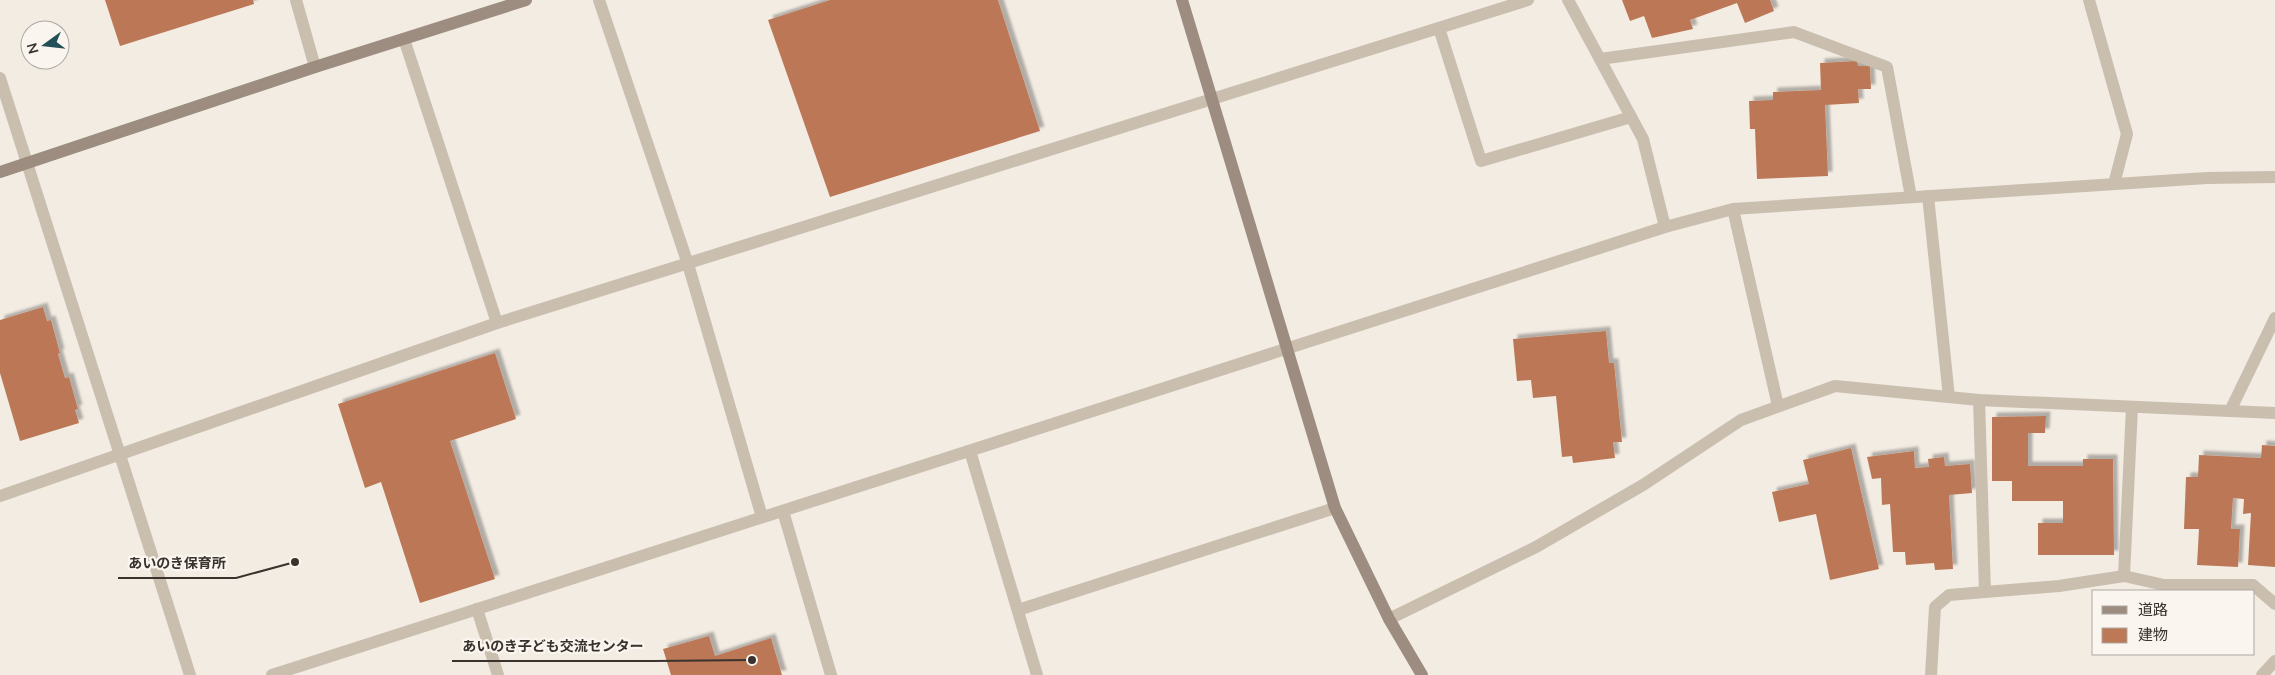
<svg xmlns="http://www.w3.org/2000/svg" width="2275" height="675" font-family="Mulish,'Noto Sans JP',sans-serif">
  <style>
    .building { fill: #bc7857; filter: url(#shadow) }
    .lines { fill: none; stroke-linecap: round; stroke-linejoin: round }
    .street { stroke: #cabeaf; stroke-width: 12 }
    .secondary { stroke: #9d8d80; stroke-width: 12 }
    .leader { fill: none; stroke: #39322d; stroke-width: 2 }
    .callout-dot { fill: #39322d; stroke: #faf6ef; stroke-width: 2 }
    .callout-label { font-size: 14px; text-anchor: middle; font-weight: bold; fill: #39322d; stroke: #faf6ef; stroke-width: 4.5; stroke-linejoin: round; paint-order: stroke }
  </style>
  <defs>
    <filter id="shadow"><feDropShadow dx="4.5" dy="-4.5" stdDeviation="1" flood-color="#0004"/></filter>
  </defs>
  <rect width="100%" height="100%" fill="#f2ece3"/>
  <g class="building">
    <polygon points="105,0 253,0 254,4 120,46"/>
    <polygon points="830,0 998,0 1040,131 830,197 768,20"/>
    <polygon points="1622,0 1770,0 1774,11 1745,23 1737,3 1690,20 1693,29 1652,38 1644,16 1630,21"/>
    <polygon points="1857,61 1858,66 1870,66 1871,89 1858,89 1859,103 1825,105 1828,176 1757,179 1755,129 1750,129 1749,101 1773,100 1773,92 1821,90 1820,63"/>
    <polygon points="43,307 47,321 51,320 60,353 58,354 65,378 69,377 78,409 75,410 79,423 20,441 0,373 0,320"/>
    <polygon points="1606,331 1609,363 1614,363 1622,442 1613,442 1615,458 1573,463 1572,456 1562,457 1556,396 1533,398 1531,380 1517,381 1513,339"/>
    <polygon points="495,353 516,419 450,441 495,579 420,603 381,482 365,488 338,404"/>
    <polygon points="2046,416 2045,433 2028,433 2028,466 2083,466 2083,459 2113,459 2114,555 2038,555 2038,523 2063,523 2063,501 2012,501 2012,481 1992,481 1992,417"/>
    <polygon points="2262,445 2275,446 2275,567 2248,565 2251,513 2243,514 2244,499 2233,498 2231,529 2240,529 2238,567 2197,565 2199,529 2184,529 2186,477 2198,477 2199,455 2261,458"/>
    <polygon points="1851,448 1879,569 1830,580 1816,514 1779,522 1772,492 1809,484 1803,460"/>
    <polygon points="1914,451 1915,468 1929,467 1928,459 1944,457 1945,466 1970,464 1972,493 1949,495 1953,569 1935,570 1934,563 1906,565 1905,552 1893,552 1890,504 1882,505 1881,478 1872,479 1867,457"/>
    <polygon points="709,636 715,656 771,638 782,675 671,675 663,649"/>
  </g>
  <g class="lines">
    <g class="street">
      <polyline points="296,0 315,67"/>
      <polyline points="599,0 688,264 762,517"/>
      <polyline points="1568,0 1643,139 1665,227 1733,209 2207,178 2275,177"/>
      <polyline points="2089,0 2127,134 2114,184"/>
      <polyline points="1439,28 1481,161 1631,117"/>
      <polyline points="404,39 497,323 1528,0"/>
      <polyline points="1600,59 1794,32 1887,67 1911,197"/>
      <polyline points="0,78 190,675"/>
      <polyline points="1928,196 1949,397"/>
      <polyline points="1733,209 1778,406"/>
      <polyline points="1979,400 1985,592"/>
      <polyline points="2230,411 2275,318"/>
      <polyline points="970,451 1037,675"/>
      <polyline points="0,496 497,323"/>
      <polyline points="783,511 831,675"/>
      <polyline points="2124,576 2132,407"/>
      <polyline points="477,609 498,675"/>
      <polyline points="1018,610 1335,508"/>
      <polyline points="1389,619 1536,547 1643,485 1741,420 1835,386 1979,400 2275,413"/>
      <polyline points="272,675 1665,227"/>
      <polyline points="1931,675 1935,607 1949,595 2059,586 2124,576 2164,585 2253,585 2275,604"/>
      <polyline points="2262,675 2275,661"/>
    </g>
    <g class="secondary">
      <polyline points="1182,0 1335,508 1389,619 1422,675"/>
      <polyline points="0,172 315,67 526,0"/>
    </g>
  </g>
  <path class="leader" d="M295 562L236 578H118M752 660L654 661H452"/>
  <g class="callout-dot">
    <circle cx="295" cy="562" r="5"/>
    <circle cx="752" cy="660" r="5"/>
  </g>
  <g class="callout-label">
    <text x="177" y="568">あいのき保育所</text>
    <text x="553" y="651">あいのき子ども交流センター</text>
  </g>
  <rect x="2092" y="590" width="162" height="65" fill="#faf6ef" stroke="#ada8a1"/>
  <rect x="2102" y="606" width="25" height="8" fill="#9d8d80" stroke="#ada8a1"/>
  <text x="2138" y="615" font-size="15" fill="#39322d">道路</text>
  <rect x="2102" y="628" width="25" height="15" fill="#bc7857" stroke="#ada8a1"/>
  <text x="2138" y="640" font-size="15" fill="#39322d">建物</text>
  <g transform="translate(45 45) rotate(255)"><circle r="24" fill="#faf6ef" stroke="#ada8a1"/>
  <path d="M0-4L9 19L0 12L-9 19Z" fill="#255058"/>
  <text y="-8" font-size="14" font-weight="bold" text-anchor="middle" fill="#39322d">N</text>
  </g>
</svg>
